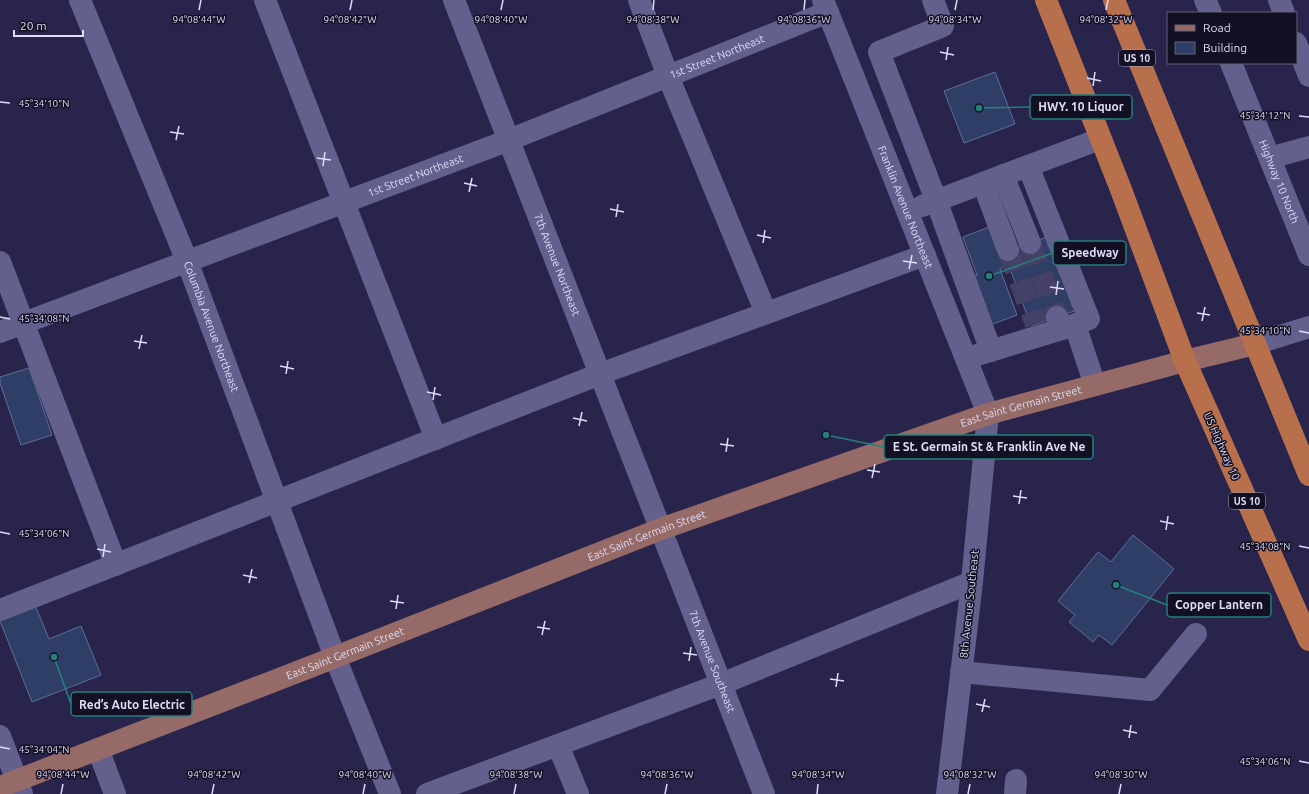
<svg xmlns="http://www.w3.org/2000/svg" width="1309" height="794" font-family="Ubuntu,sans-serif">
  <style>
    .building { fill: #2f3e66; stroke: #5c6e99 }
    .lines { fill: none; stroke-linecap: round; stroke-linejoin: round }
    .minor-tunnel { stroke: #444066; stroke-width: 22; stroke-dasharray: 22 11; stroke-linecap: butt }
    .minor { stroke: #64608e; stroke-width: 22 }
    .major { stroke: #966a66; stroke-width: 22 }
    .highway { stroke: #b8704c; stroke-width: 22 }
    .ticks { fill: none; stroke: #ddddf7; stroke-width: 1.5 }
    .labels { text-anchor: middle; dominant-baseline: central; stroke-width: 3; stroke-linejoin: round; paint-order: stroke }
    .shield { fill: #121022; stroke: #a0a0b7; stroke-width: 1 }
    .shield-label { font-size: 10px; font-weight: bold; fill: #ddddf7 }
    .street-label { font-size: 11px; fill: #ddddf7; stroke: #121022 }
    .ticks-label { font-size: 10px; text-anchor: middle; fill: #ddddf7; stroke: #121022; stroke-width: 3; stroke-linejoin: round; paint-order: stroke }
    .leader { fill: none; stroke: #24807c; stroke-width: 1.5 }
    .callout-dot { fill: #24807c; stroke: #121022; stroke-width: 1.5 }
    .callout { fill: #121022; stroke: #24807c; stroke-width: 1.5 }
    .callout-label { font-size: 12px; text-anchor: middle; font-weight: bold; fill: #ddddf7 }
  </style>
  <rect width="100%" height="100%" fill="#29244c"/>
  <g class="building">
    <polygon points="995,72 1015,124 964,143 944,91"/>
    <polygon points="992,226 1007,266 1000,269 1017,315 990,325 972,277 977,275 963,237"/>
    <polygon points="1053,235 1080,309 1031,326 1004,252"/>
    <polygon points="29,368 52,435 21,445 0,383 0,377"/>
    <polygon points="1133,535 1174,569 1112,645 1099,635 1093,642 1069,622 1075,615 1058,601 1098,552 1111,562"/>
    <polygon points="33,600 49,639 81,626 101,675 32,702 0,621 0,613"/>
  </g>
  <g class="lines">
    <g class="minor-tunnel">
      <polyline points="1030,243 1057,317"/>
      <polyline points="1008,250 1036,324"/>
    </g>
    <g class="minor">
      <path id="s1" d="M80,0L187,261L335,657L390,794"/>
      <polyline points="265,0 436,439"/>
      <path id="s2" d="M454,0L764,794"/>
      <polyline points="639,0 668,76 766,313"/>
      <path id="s3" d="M823,0L988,414L972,582L947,794"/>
      <polyline points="933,0 943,26 879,52 936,200 991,351"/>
      <polyline points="1205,0 1211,13"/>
      <polyline points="1279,0 1284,13"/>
      <polyline points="1296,43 1309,76"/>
      <path id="s4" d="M1231,63L1309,255"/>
      <polyline points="1270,158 1309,147"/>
      <polyline points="1028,166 1089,319 1062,329"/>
      <polyline points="1003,175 1030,243"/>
      <polyline points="983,183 1008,250"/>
      <polyline points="922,206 1100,139"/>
      <polyline points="0,262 116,565"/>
      <polyline points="1075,325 1095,385"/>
      <path id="s5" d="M0,332L509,140L828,12"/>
      <polyline points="1255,344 1309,327"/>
      <polyline points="977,355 1062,329 1057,317"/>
      <polyline points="0,610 600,374 925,255"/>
      <polyline points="961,672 1150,690 1196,634"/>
      <polyline points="0,736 22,794"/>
      <polyline points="558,745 578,794"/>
      <polyline points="98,749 115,794"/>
      <polyline points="427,794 721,684 972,582"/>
      <polyline points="1015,794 1016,780"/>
    </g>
    <path class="major" id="s6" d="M0,787L310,667L661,529L988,414L1185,361L1255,344"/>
    <g class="highway">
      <polyline points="1046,0 1120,187 1185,361 1309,640"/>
      <polyline points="1114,0 1309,475"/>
    </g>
  </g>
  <path class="ticks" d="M199,10L201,0M350,10L352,0M501,10L503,0M653,10L654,0M804,10L805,0M955,10L957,0M1106,10L1108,0M940,52L954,55M946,60L948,47M1087,78L1101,81M1093,86L1095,72M0,102L10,103M1299,116L1309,117M170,132L184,134M176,140L179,126M317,158L331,160M323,166L325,152M464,183L477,186M469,192L472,178M610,209L624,212M616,217L618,204M757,235L771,238M763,243L765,230M903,261L917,263M909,269L912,255M1050,287L1064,289M1056,295L1058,281M1197,313L1210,315M0,317L10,319M1202,321L1205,307M1299,331L1309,333M134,341L147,343M139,349L142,335M280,366L294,369M286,374L288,361M427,392L441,395M433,400L435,387M573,418L587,421M579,426L582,412M720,444L734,446M726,452L728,438M867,470L880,472M872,478L875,464M1013,496L1027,498M1019,504L1021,490M1160,521L1174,524M1166,530L1168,516M0,532L10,534M1299,546L1309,548M97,549L111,552M103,557L105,544M243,575L257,578M249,583L252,569M390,601L404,603M396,609L398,595M537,627L550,629M542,635L545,621M683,653L697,655M689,661L691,647M830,679L844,681M836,687L838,673M976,704L990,707M982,712L985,699M1123,730L1137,733M1129,738L1131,725M0,747L10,749M1299,761L1309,763M61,794L63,784M212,794L214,784M363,794L365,784M514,794L516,784M665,794L667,784M817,794L818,784M968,794L970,784M1119,794L1121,784"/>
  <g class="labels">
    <g class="shield">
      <rect x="1119" y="50" width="36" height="16" rx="3"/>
      <rect x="1229" y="493" width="36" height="16" rx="3"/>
    </g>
    <g class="shield-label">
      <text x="1137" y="58">US 10</text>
      <text x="1247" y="501">US 10</text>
    </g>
    <g class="street-label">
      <text stroke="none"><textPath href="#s5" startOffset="768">1st Street Northeast</textPath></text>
      <text stroke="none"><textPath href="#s5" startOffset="444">1st Street Northeast</textPath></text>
      <text stroke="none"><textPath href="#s4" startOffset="128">Highway 10 North</textPath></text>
      <text stroke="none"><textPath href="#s3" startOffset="223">Franklin Avenue Northeast</textPath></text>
      <text stroke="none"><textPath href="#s2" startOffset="284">7th Avenue Northeast</textPath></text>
      <text stroke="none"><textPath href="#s1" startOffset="352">Columbia Avenue Northeast</textPath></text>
      <text stroke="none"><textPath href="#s6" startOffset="1090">East Saint Germain Street</textPath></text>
      <text transform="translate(1222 446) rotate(66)">US Highway 10</text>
      <text stroke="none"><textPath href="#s6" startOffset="694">East Saint Germain Street</textPath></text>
      <text transform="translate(969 604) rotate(-84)">8th Avenue Southeast</text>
      <text stroke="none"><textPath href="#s6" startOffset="370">East Saint Germain Street</textPath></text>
      <text stroke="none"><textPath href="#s2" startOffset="710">7th Avenue Southeast</textPath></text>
    </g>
  </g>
  <g class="ticks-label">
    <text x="199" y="23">94°08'44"W</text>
    <text x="350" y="23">94°08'42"W</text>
    <text x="501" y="23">94°08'40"W</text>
    <text x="653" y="23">94°08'38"W</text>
    <text x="804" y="23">94°08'36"W</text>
    <text x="955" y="23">94°08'34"W</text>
    <text x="1106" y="23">94°08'32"W</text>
    <text x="44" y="107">45°34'10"N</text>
    <text x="1265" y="119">45°34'12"N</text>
    <text x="44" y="322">45°34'08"N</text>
    <text x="1265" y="334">45°34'10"N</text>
    <text x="44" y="537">45°34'06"N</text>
    <text x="1265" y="550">45°34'08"N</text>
    <text x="44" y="753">45°34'04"N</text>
    <text x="1265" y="765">45°34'06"N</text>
    <text x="63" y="778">94°08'44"W</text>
    <text x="214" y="778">94°08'42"W</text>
    <text x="365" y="778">94°08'40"W</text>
    <text x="516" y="778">94°08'38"W</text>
    <text x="667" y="778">94°08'36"W</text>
    <text x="818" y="778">94°08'34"W</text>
    <text x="970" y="778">94°08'32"W</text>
    <text x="1121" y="778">94°08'30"W</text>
  </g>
  <path class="leader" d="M979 108L1030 107M989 276L1053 253M826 435L884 447M1116 585L1167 605M54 657L71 704"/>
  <g class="callout-dot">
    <circle cx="979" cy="108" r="4"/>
    <circle cx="989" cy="276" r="4"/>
    <circle cx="826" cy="435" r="4"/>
    <circle cx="1116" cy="585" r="4"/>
    <circle cx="54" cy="657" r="4"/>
  </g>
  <g class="callout">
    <rect x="1030" y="95" width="102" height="24" rx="4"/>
    <rect x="1053" y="241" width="73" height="24" rx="4"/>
    <rect x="884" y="435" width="209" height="24" rx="4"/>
    <rect x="1167" y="593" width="104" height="24" rx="4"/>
    <rect x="71" y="692" width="121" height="24" rx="4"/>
  </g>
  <g class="callout-label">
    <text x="1081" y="111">HWY. 10 Liquor</text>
    <text x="1090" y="257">Speedway</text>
    <text x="989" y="451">E St. Germain St &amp; Franklin Ave Ne</text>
    <text x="1219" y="609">Copper Lantern</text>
    <text x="132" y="709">Red’s Auto Electric</text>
  </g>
  <rect x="1167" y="12" width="130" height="52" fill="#121022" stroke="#636277"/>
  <rect x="1175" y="25" width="20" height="6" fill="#966a66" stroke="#636277"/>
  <text x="1203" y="32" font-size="12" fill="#ddddf7">Road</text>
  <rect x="1175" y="42" width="20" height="12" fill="#2f3e66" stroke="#636277"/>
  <text x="1203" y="52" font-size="12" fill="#ddddf7">Building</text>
  <path d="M14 30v6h69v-6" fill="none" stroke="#ddddf7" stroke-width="2"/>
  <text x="20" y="30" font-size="12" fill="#ddddf7" stroke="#121022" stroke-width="3" paint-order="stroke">20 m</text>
</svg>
